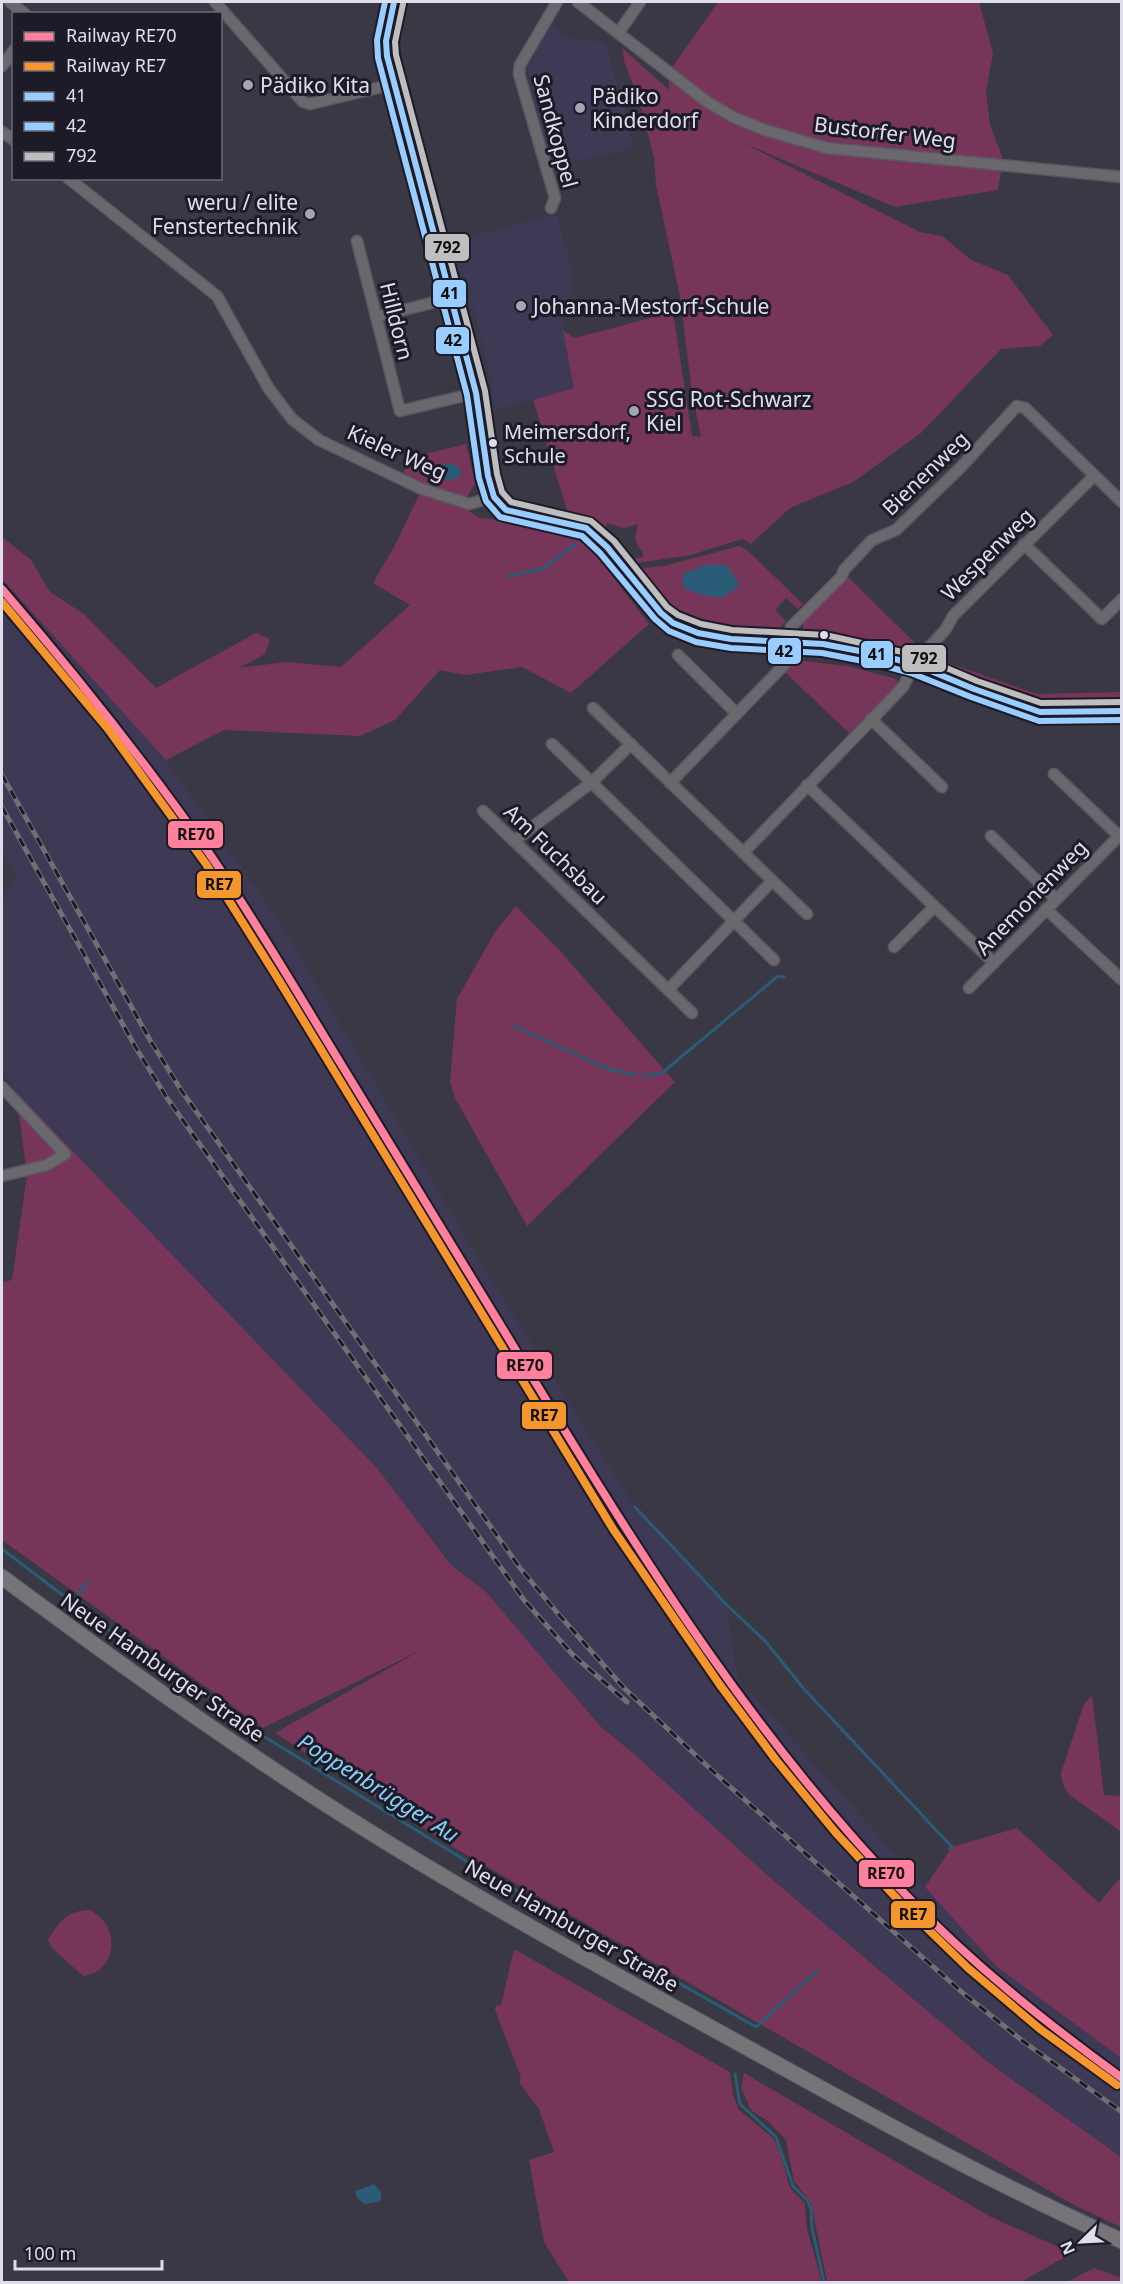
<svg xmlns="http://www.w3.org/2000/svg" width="1123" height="2284" font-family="'Noto Sans',sans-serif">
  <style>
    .built { fill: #3e3955 }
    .green { fill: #773659 }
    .water { fill: #2a5c77 }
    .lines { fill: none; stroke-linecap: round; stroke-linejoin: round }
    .stream { stroke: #2a5c77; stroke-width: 3 }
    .street-casing { stroke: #595762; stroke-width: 13 }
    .secondary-casing { stroke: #595762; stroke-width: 17 }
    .street { stroke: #6b686d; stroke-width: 10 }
    .secondary { stroke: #767379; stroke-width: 15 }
    .rail-casing { stroke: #716f76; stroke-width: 5 }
    .rail { stroke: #1d1b27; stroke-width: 3; stroke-dasharray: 9; stroke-linecap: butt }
    .bus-1-casing { stroke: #1d1b27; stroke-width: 10 }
    .bus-2-casing { stroke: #1d1b27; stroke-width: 10 }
    .bus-3-casing { stroke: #1d1b27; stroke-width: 10 }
    .bus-1 { stroke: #9cf; stroke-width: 6 }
    .bus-2 { stroke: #9cf; stroke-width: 6 }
    .bus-3 { stroke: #bebebe; stroke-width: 6 }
    .rail-1-casing { stroke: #1d1b27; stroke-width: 12 }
    .rail-2-casing { stroke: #1d1b27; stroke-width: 12 }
    .rail-1 { stroke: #ff809c; stroke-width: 8 }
    .rail-2 { stroke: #f5952d; stroke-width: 8 }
    .poi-dot { fill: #a6a4b2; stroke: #1d1b27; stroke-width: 2 }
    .bus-dot { fill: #e0deed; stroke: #1d1b27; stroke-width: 2 }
    .labels { text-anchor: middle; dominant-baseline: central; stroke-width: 6; stroke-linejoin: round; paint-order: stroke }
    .bus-label { font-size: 20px; fill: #e0deed; stroke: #1d1b27; text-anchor: start }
    .poi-label { font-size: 21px; fill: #e0deed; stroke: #1d1b27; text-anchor: start }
    .street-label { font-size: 21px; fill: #e0deed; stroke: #1d1b27 }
    .water-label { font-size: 22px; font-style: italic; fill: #86cff7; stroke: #1d1b27 }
    .line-badge { stroke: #1d1b27; stroke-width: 2 }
    .pale-badge-label { font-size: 16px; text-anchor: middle; font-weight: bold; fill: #111 }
  </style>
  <rect width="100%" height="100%" fill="#3a3844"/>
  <g class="built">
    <polygon points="551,23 556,29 575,40 606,42 634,149 551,167 527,68"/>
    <polygon points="557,214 574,278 563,331 574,388 492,411 492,384 466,281 456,268 448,242"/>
    <polygon points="2,579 166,760 281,924 485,1270 635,1507 726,1604 738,1679 996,1966 1121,2058 1121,2157 989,2063 767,1875 633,1753 600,1726 486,1592 451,1565 376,1467 16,1092 2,1070 2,900 17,878 2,851"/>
  </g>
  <g class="green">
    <path d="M718,2H979L993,53L986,92L990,125L1003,159L998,190L895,207L743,143L920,232L942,236L971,260L1008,275L1053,335L1040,346L1001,349L921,433L853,482L790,508L751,544L742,539L691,555L630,564L626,560L643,557V552C633,542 635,537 638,524L624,528L607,523V525L601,531L569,516L533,400L574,388L563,331L575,338L673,312L692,436L701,437L692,392L680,296L656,185L654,157L639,100L625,64L622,48L669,90V72Z"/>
    <polygon points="466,444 475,483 466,499 402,475 412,457"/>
    <polygon points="419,495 462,507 480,518 499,520 583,542 596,555 649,624 571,693 522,667 465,675 440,670 395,720 360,736 224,730 166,760 2,579 2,537 31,560 50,592 84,614 156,688 256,633 270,639 265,654 239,668 286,662 341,667 410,605 373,583 395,545"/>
    <polygon points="739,546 746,549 803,604 798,609 786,598 775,610 786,621 776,632 761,636 699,629 665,612 632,569 664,566"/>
    <polygon points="847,576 918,646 910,653 901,654 852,642 807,635 803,629 803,623"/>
    <path d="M928,656L1037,694L1121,692V704C1094,705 1066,708 1039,703C1003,697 967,680 934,667L929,662Z"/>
    <polygon points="795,660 847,666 894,678 900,684 849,733 785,672"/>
    <polygon points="516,906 561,952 675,1082 527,1226 455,1098 450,1081 457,999 495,932"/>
    <polygon points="16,1092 376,1467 451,1565 486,1592 600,1726 633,1753 767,1875 989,2063 1121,2157 1121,2227 1076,2206 453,1847 275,1733 421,1650 263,1728 2,1540 2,1282 12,1280 27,1175"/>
    <path d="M1092,1695L1104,1795L1121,1796V1832L1071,1796C1064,1789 1062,1782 1061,1773L1084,1704Z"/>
    <polygon points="1017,1828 1099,1903 1121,1877 1121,2058 996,1966 925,1887 952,1847"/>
    <path d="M91,1910C96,1914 102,1919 106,1924C119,1946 108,1974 83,1976L52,1948L48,1939C62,1919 66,1911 91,1910Z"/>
    <polygon points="514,1949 730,2072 733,2095 739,2110 773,2138 780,2152 790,2188 805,2203 807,2229 822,2282 569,2282 544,2242 529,2160 554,2152 539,2109 519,2082 521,2077 495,2010 496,2005 501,2006"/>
    <polygon points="744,2073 991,2217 1072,2253 1021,2282 827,2282 811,2203 794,2181 786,2140 769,2122 751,2110 741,2088"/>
    <polygon points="1094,2268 1121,2278 1121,2282 1067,2282"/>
  </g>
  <g class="water">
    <polygon points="444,464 454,464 460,470 461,476 449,481 433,474 434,469"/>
    <polygon points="704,565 727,565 740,586 721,598 702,595 684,588 682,575"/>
    <polygon points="374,2184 381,2192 381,2200 378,2202 365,2204 357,2198 355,2191"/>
  </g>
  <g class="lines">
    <g class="stream">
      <polyline points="508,576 542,569 576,544"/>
      <polyline points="514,1026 608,1069 636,1075"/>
      <polyline points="643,1076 662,1073 778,976 784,977"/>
      <polyline points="635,1507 726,1604 766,1642 804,1689 952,1847 950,1849"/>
      <polyline points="2,1549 139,1653 215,1700 265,1737 489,1875 756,2027 818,1970"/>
      <polyline points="72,1604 87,1582"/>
      <polyline points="735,2074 740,2104 776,2137 793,2186 807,2200 811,2209 812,2228 824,2282"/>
    </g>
    <defs>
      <g id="street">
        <polyline points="10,2 25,14"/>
        <polyline points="215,2 303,102 310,104 394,84"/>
        <polyline points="578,2 706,101 733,117 765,130 827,148 1122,177"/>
        <polyline points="619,32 640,2"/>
        <polyline points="2,66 14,50"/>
        <polyline points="2,132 14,140"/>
        <polyline points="68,178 217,296 269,389 292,419 319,440 422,489 469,504 494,497"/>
        <polyline points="551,208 555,198 519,74 520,65 557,2"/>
        <polyline points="357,241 400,411 476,393"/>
        <polyline points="376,317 451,298"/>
        <polyline points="1024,544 1102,619 1122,599"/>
        <polyline points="678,655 737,714"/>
        <polyline points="593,708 807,914"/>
        <polyline points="871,719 942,787"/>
        <polyline points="552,744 774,960"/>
        <polyline points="1054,774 1119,836"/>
        <polyline points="670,783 784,665 788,656 791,627 841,577 844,570 872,540 896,530 960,468 1017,406 1025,408 1122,502"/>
        <polyline points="807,785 994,963"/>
        <polyline points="483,811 692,1013"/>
        <polyline points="991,836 1056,899"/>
        <polyline points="514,841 592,782 631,744"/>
        <polyline points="743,853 903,687 914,664 946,629 953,616 1094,476"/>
        <polyline points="1046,909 1121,979"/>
        <polyline points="894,947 934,907"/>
        <polyline points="969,988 1122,833"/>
        <polyline points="668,990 772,881"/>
        <polyline points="2,1087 65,1154 47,1165 2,1176"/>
      </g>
      <g id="secondary">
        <polyline points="394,2 386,41 387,56 476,393 488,476 494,497 506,510 586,528 607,547 661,613 673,623 698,633 731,639 823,644 875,654 914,664 974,689 1040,712 1122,711"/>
        <path d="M2,1577C100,1650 199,1721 301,1788C438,1878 583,1957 726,2036C856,2108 986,2180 1122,2241"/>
      </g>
    </defs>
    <use href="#street" class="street-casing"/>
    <use href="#secondary" class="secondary-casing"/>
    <use href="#street" class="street"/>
    <use href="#secondary" class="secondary"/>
    <defs>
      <g id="rail">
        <polyline points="2,775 150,1040 181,1090 520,1568 560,1616 624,1688 718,1776 964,1994 1024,2042 1122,2112"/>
        <polyline points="2,807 136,1048 167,1098 524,1600 573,1655 627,1702"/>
      </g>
    </defs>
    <use href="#rail" class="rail-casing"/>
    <use href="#rail" class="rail"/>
    <defs>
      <polyline id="bus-1" points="394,2 386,41 387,56 476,393 488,476 494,497 506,510 586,528 607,547 661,613 673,623 698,633 731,639 823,644 875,654 914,664 974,689 1040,712 1122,711"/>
      <polyline id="bus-2" points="385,2 377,40 378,58 467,395 479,478 486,501 500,517 582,536 600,553 655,619 669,631 696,642 731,648 822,653 873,663 911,673 971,697 1039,721 1122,720"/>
      <polyline id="bus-3" points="403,4 395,42 396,55 485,391 497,474 502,492 511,502 591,521 614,541 667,607 678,615 701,624 732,630 825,635 916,655 977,681 1041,703 1122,702"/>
    </defs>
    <use href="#bus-1" class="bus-1-casing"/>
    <use href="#bus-2" class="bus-2-casing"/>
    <use href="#bus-3" class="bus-3-casing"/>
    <use href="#bus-1" class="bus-1"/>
    <use href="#bus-2" class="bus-2"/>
    <use href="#bus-3" class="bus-3"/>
    <defs>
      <path id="rail-1" d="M2,589C76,675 146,763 211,856C257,923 298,994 341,1064C406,1171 471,1278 537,1385C646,1565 759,1743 906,1895C972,1964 1045,2022 1122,2078"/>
      <polyline id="rail-2" points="2,602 108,729 206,864 280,982 613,1529 720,1685 776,1760 836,1833 901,1903 968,1968 1040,2029 1117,2085"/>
    </defs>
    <use href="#rail-1" class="rail-1-casing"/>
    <use href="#rail-2" class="rail-2-casing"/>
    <use href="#rail-1" class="rail-1"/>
    <use href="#rail-2" class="rail-2"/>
  </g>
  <g class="poi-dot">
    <circle cx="248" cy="85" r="6"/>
    <circle cx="580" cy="108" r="6"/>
    <circle cx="310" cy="214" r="6"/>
    <circle cx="521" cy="306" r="6"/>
    <circle cx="634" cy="411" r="6"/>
  </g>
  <g class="bus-dot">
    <circle cx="493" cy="443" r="5"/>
    <circle cx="824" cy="635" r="5"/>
  </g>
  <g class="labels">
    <g class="bus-label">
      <text x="504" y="431">Meimersdorf,<tspan x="504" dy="24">Schule</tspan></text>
    </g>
    <g class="poi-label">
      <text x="260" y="85">Pädiko Kita</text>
      <text x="592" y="96">Pädiko<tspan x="592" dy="24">Kinderdorf</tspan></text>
      <text x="298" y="202" text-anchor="end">weru / elite<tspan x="298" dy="24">Fenstertechnik</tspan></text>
      <text x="533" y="306">Johanna-Mestorf-Schule</text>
      <text x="646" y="399">SSG Rot-Schwarz<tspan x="646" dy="24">Kiel</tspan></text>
    </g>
    <g class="street-label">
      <text transform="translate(556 131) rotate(75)">Sandkoppel</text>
      <text transform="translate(885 132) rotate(7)">Bustorfer Weg</text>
      <text transform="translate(397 321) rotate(76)">Hilldorn</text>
      <text transform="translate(397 452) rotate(24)">Kieler Weg</text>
      <text transform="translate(925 473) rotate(-44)">Bienenweg</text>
      <text transform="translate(987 554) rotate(-45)">Wespenweg</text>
      <text transform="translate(556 854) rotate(44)">Am Fuchsbau</text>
      <text transform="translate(1031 897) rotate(-46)">Anemonenweg</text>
      <text transform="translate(163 1667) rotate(35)">Neue Hamburger Straße</text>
      <text transform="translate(572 1925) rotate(30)">Neue Hamburger Straße</text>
    </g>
    <g class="water-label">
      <text transform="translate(379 1787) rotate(32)">Poppenbrügger Au</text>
    </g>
  </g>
  <g class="line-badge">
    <rect x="424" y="233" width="46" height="29" rx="6" fill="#bebebe"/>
    <rect x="432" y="279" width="35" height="29" rx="6" fill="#9cf"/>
    <rect x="435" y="326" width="35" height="29" rx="6" fill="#9cf"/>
    <rect x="767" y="637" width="35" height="28" rx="6" fill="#9cf"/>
    <rect x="860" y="640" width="34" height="29" rx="6" fill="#9cf"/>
    <rect x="901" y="644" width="46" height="29" rx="6" fill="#bebebe"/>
    <rect x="167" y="820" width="57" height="29" rx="6" fill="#ff809c"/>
    <rect x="196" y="870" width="46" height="29" rx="6" fill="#f5952d"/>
    <rect x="496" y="1351" width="57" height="29" rx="6" fill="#ff809c"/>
    <rect x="521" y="1401" width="46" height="29" rx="6" fill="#f5952d"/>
    <rect x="858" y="1859" width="57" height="29" rx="6" fill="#ff809c"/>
    <rect x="890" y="1900" width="46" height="29" rx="6" fill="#f5952d"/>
  </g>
  <g class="pale-badge-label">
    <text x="447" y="253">792</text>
    <text x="450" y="299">41</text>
    <text x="453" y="346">42</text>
    <text x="784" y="657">42</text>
    <text x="877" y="660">41</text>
    <text x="924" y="664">792</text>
    <text x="196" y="840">RE70</text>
    <text x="219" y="890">RE7</text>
    <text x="525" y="1371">RE70</text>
    <text x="544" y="1421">RE7</text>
    <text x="886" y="1879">RE70</text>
    <text x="913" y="1920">RE7</text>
  </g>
  <rect width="1123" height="2284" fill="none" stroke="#e0deed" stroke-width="6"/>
  <rect x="12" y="12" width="210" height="168" fill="#1d1b27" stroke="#6b6976" stroke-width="1.5"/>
  <rect x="24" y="32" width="30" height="9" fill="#ff809c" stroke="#6b6976" stroke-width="1.5"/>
  <text x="66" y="42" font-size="18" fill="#e0deed">Railway RE70</text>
  <rect x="24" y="62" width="30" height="9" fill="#f5952d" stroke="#6b6976" stroke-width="1.5"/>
  <text x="66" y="72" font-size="18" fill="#e0deed">Railway RE7</text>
  <rect x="24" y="92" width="30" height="9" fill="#99ccff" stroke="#6b6976" stroke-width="1.5"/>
  <text x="66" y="102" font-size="18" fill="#e0deed">41</text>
  <rect x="24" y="122" width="30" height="9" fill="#99ccff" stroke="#6b6976" stroke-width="1.5"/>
  <text x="66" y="132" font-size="18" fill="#e0deed">42</text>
  <rect x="24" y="152" width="30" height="9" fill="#bebebe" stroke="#6b6976" stroke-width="1.5"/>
  <text x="66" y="162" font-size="18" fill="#e0deed">792</text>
  <g transform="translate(1081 2242) rotate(246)" stroke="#1d1b27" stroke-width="4.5" paint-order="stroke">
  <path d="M0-4.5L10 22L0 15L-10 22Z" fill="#e0deed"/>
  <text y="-9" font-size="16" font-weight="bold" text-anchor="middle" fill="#e0deed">N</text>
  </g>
  <path d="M15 2260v9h147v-9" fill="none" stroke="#e0deed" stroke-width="3"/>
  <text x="24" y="2260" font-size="18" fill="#e0deed" stroke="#1d1b27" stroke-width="4.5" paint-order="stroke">100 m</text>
</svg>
